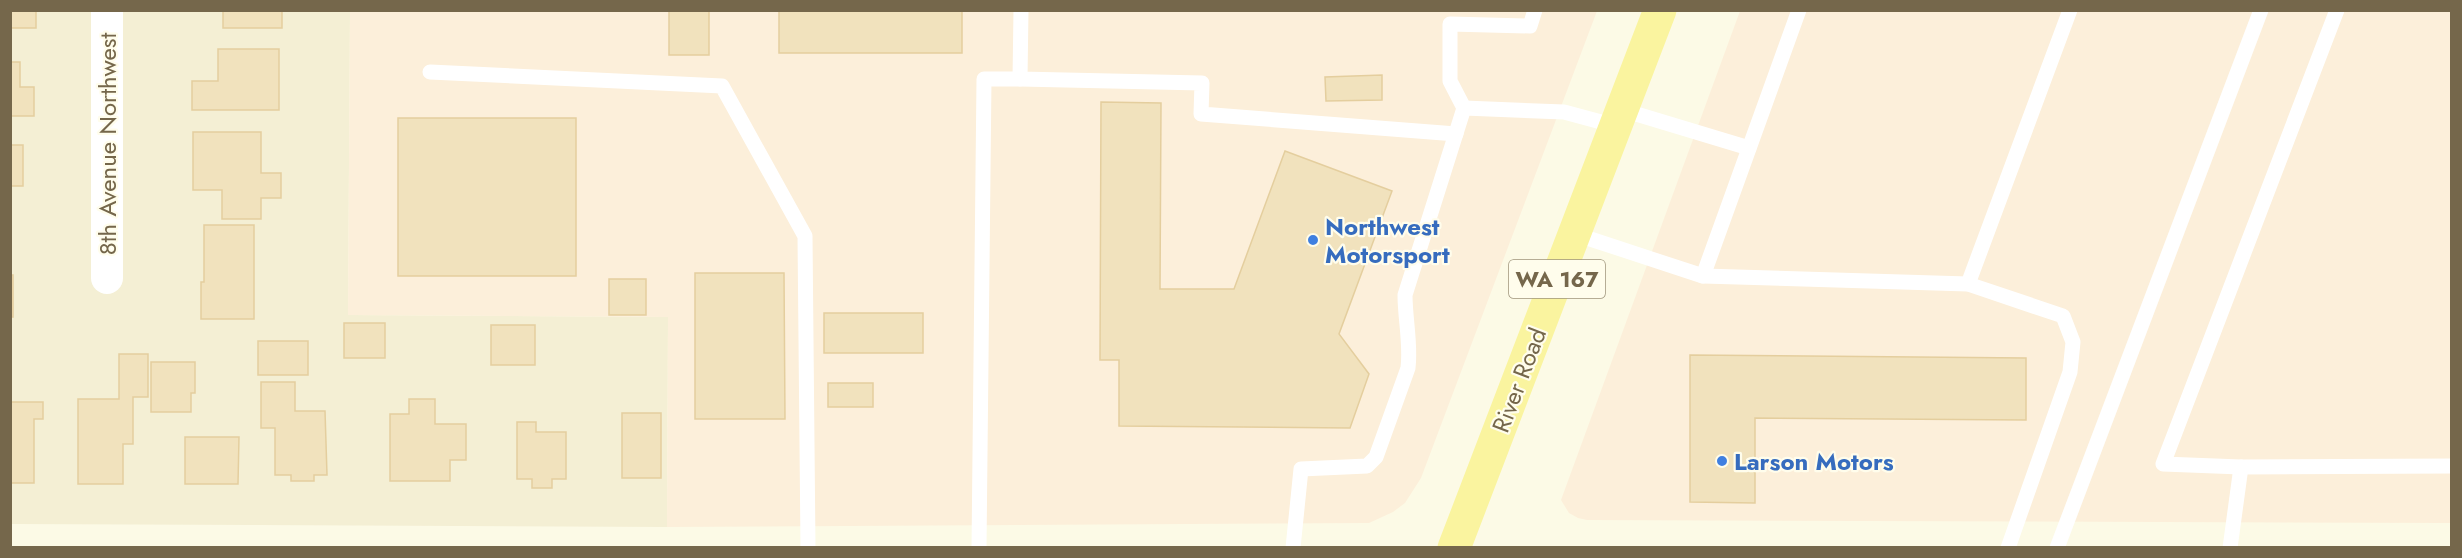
<svg xmlns="http://www.w3.org/2000/svg" width="2462" height="558" font-family="Jost,sans-serif">
  <style>
    .residential { fill: #f4efd4 }
    .commercial { fill: #fcefda }
    .building { fill: #f1e2bd; stroke: #e4ce9e; stroke-width: 1.5 }
    .lines { fill: none; stroke-linecap: round; stroke-linejoin: round }
    .lane { stroke: #fff; stroke-width: 15 }
    .street { stroke: #fff; stroke-width: 32 }
    .primary { stroke: #faf49f; stroke-width: 33 }
    .shop-dot { fill: #3f7fe0; stroke: #fffdec; stroke-width: 2 }
    .labels { text-anchor: middle; dominant-baseline: central; stroke-width: 4.5; stroke-linejoin: round; paint-order: stroke }
    .shield { fill: #fffdec; stroke: #9e947b; stroke-width: 1.5 }
    .shield-label { font-size: 22px; font-weight: bold; fill: #75674b }
    .street-label { font-size: 24px; fill: #75674b; stroke: #fffdec }
    .shop-label { font-size: 24px; font-weight: bold; fill: #366cbe; stroke: #fffdec; text-anchor: start }
  </style>
  <rect width="100%" height="100%" fill="#fcfae6"/>
  <polygon class="residential" points="11,11 350,11 348,315 668,317 667,527 11,524"/>
  <g class="commercial">
    <polygon points="350,11 1597,11 1421,478 1405,503 1393,512 1369,523 667,527 668,317 348,315"/>
    <polygon points="1740,11 2451,11 2451,523 1587,520 1578,518 1569,513 1561,500"/>
  </g>
  <g class="building">
    <rect x="10" y="10" width="26" height="18"/>
    <rect x="223" y="10" width="59" height="18"/>
    <rect x="669" y="10" width="40" height="45"/>
    <rect x="779" y="10" width="183" height="43"/>
    <polygon points="218,49 279,49 279,110 192,110 192,81 218,81"/>
    <polygon points="10,62 20,62 20,87 34,87 34,116 10,116"/>
    <polygon points="1382,75 1382,100 1326,101 1325,77"/>
    <polygon points="1101,102 1161,103 1160,289 1234,289 1285,151 1392,191 1339,334 1369,374 1350,428 1119,426 1119,360 1100,360"/>
    <rect x="398" y="118" width="178" height="158"/>
    <polygon points="193,132 261,132 261,173 281,173 281,198 261,198 261,219 222,219 222,190 193,190"/>
    <rect x="10" y="145" width="13" height="41"/>
    <polygon points="204,225 254,225 254,319 201,319 201,282 204,282"/>
    <polygon points="695,273 784,273 785,419 695,419"/>
    <rect x="10" y="275" width="3" height="42"/>
    <rect x="609" y="279" width="37" height="36"/>
    <rect x="824" y="313" width="99" height="40"/>
    <rect x="344" y="323" width="41" height="35"/>
    <rect x="491" y="325" width="44" height="40"/>
    <rect x="258" y="341" width="50" height="34"/>
    <polygon points="119,354 148,354 148,397 133,397 133,444 123,444 123,484 78,484 78,399 119,399"/>
    <polygon points="1690,355 2026,358 2026,420 1755,418 1755,503 1690,502"/>
    <polygon points="151,362 195,362 195,393 191,393 191,412 151,412"/>
    <polygon points="261,382 295,382 295,411 325,411 327,475 314,475 314,481 291,481 291,475 275,475 275,428 261,428"/>
    <rect x="828" y="383" width="45" height="24"/>
    <polygon points="409,399 435,399 435,424 466,424 466,460 450,460 450,481 390,481 390,414 409,414"/>
    <polygon points="10,402 43,402 43,419 34,419 34,483 10,483"/>
    <rect x="622" y="413" width="39" height="65"/>
    <polygon points="517,422 536,422 536,432 566,432 566,479 552,479 552,488 532,488 532,479 517,479"/>
    <polygon points="185,437 239,437 238,484 185,484"/>
  </g>
  <g class="lines">
    <g class="lane">
      <polyline points="1021,10 1020,79 1202,83 1201,114 1456,134"/>
      <polyline points="2337,10 2163,464 2241,467 2452,466"/>
      <polyline points="430,72 722,86 805,236 808,548"/>
      <polyline points="1464,108 1450,81 1450,24 1530,26 1535,10"/>
      <polyline points="1623,110 1749,148"/>
      <polyline points="1575,234 1703,276 1968,284 2063,316 2073,342 2070,372 2008,548"/>
      <polyline points="1703,276 1799,10"/>
      <polyline points="1968,284 2070,10"/>
      <polyline points="979,548 984,79 1020,79"/>
      <path d="M1293,548L1301,469L1367,466L1376,457L1408,368C1411,344 1405,319 1405,295L1464,108L1564,112L1616,126"/>
      <polyline points="2057,548 2261,10"/>
      <polyline points="2230,548 2241,467"/>
    </g>
    <polyline class="street" points="107,278 107,10"/>
    <polyline class="primary" points="1454,548 1660,10"/>
  </g>
  <g class="shop-dot">
    <circle cx="1313" cy="240" r="6"/>
    <circle cx="1722" cy="461" r="6"/>
  </g>
  <g class="labels">
    <rect class="shield" x="1509" y="260" width="96" height="38" rx="4.5"/>
    <g class="shield-label">
      <text x="1557" y="279">WA 167</text>
    </g>
    <g class="street-label">
      <text transform="translate(107 144) rotate(-90)">8th Avenue Northwest</text>
      <text transform="translate(1519 380) rotate(-69)">River Road</text>
    </g>
    <g class="shop-label">
      <text x="1325" y="226">Northwest<tspan x="1325" dy="28">Motorsport</tspan></text>
      <text x="1734" y="461">Larson Motors</text>
    </g>
  </g>
  <rect width="2462" height="558" fill="none" stroke="#75674b" stroke-width="24"/>
</svg>
